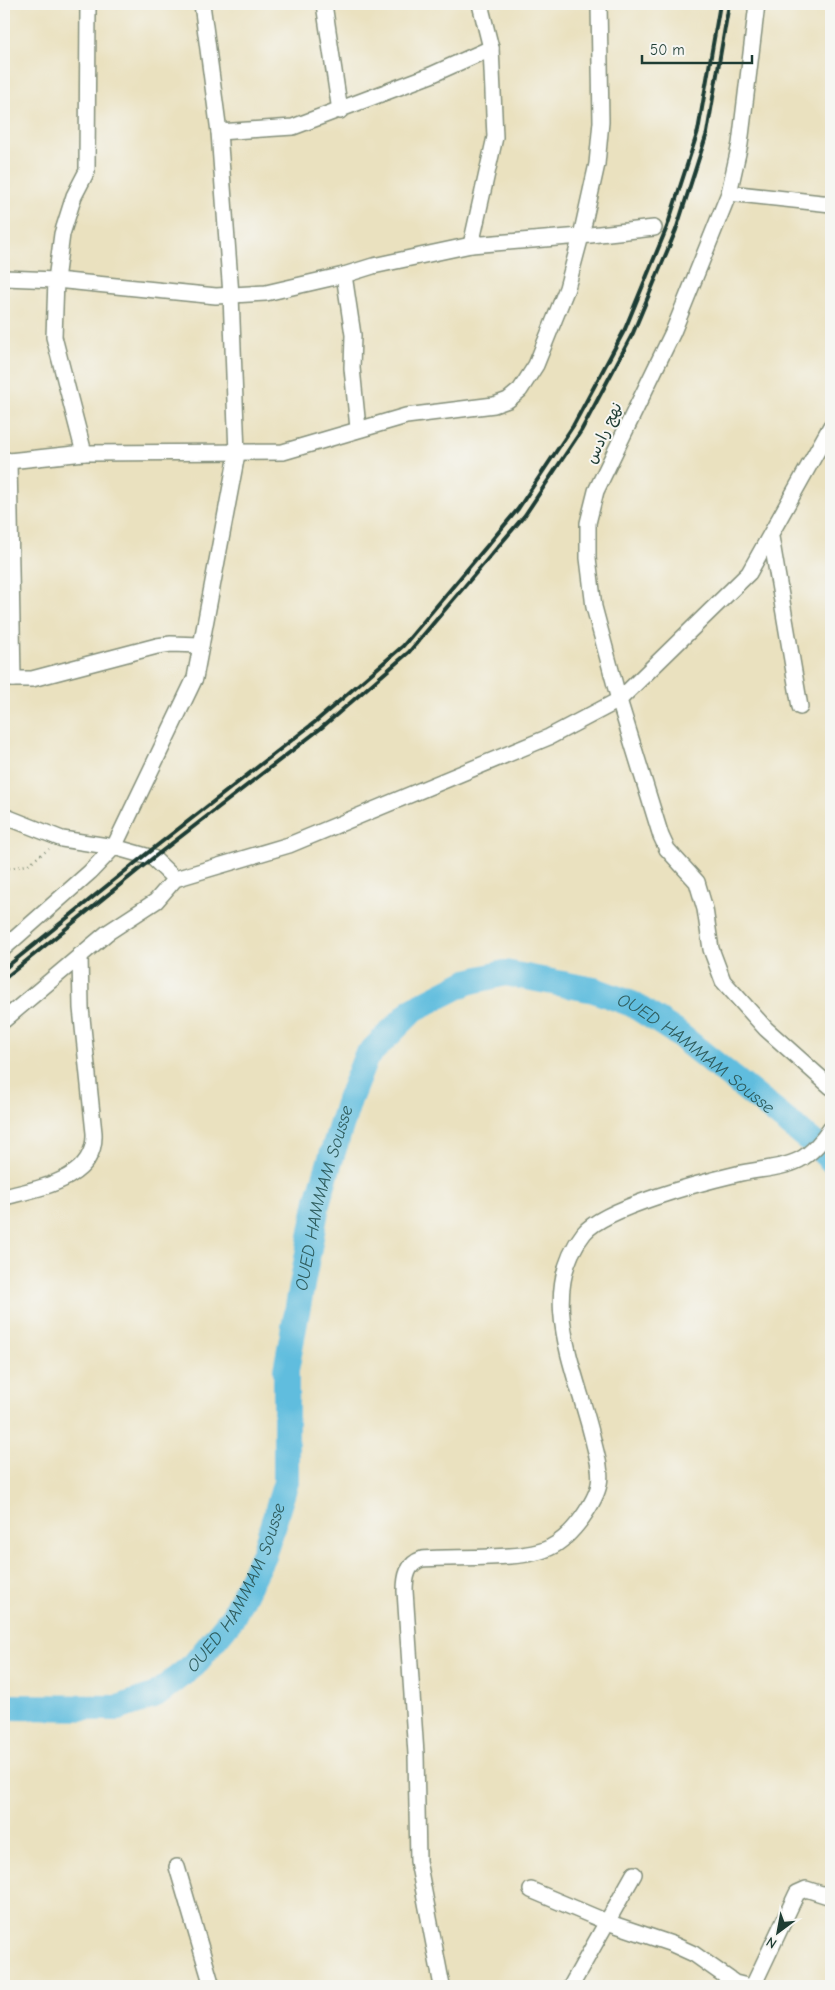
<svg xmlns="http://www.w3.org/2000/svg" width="835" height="1990" font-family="'Comic Neue','Playpen Sans Arabic',sans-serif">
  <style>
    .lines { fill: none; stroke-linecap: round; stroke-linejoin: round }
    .river { stroke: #60bdde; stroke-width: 26 }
    .street-casing { stroke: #848f7a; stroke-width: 18 }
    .path { stroke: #848f7a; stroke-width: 2.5; stroke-dasharray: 1 4; stroke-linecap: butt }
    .street { stroke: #fff; stroke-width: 15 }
    .rail { stroke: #1f3d34; stroke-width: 4 }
    .labels { text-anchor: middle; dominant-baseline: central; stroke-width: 4; stroke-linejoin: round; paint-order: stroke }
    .street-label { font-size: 16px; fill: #1f3d34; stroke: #f6f6f2 }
    .water-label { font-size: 18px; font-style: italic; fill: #2f5d5e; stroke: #f6f6f2 }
  </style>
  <rect width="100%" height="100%" fill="#f6f6f2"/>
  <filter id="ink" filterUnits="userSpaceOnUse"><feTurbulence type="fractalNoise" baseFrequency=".02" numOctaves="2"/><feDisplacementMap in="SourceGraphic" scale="10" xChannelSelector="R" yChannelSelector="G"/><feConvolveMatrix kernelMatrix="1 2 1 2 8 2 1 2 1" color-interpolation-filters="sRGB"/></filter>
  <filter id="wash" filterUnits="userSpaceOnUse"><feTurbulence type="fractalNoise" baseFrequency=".0096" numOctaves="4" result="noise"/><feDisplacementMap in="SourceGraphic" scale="20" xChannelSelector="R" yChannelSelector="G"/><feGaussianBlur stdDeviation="1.12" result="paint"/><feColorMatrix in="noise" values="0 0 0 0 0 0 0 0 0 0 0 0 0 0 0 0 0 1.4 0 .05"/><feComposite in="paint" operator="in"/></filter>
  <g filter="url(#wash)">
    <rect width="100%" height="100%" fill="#eae1bf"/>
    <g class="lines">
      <path class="river" id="s1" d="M4,1707L118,1708L156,1695L194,1665L232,1618L264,1553L286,1482V1370L318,1200L349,1100L366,1057L414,1009L467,982L505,973L594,990L632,1004L674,1031L816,1145L831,1160"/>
    </g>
  </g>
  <g filter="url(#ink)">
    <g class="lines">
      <defs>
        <g id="street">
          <polyline points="324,4 340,111"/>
          <polyline points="757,4 740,144 729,193 673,332 596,491 588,523 588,558 594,607 619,700 661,836 667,849 697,882 705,909 711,949 723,981 766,1029 831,1087"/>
          <polyline points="219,132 293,127 431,75 491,48"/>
          <polyline points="729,193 831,204"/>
          <polyline points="471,245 495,137 491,48 480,4"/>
          <polyline points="344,275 353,335 352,368 358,428"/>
          <polyline points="4,278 56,280 216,296 266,293 344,275 373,266 471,245 581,236 597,164 601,122 599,4"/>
          <polyline points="84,453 54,337 56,280 62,234 74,196 87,171 88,4"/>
          <polyline points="4,459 9,461 84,453 283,452 406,416 494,405 508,400 520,390 536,365 567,288 581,236 654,228"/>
          <polyline points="9,461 13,679"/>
          <polyline points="771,537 800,707"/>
          <polyline points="4,679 32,679 157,646 171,644 201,645"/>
          <polyline points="4,816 62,839 114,847 195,678 237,454 231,295 219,132 202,4"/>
          <polyline points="4,948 90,872 114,847 153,858 175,879"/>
          <polyline points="4,1020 107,933 156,901 175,879 289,845 549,737 619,700 749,573 831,426"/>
          <path d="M4,1197C39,1188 96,1180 94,1133L81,1008L80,955"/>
          <polyline points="177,1867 212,1986"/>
          <polyline points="531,1890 607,1922 672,1944 694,1954 735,1983 747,1986"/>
          <path d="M442,1986L418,1861L416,1754L405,1591C405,1577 407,1564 422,1559C454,1556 522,1561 549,1548C562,1542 574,1529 582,1518C589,1508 597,1496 599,1484C602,1470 596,1453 593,1440C578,1374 535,1295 584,1233C604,1208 703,1182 737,1174C757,1169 781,1169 799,1160C811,1154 824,1139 831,1128"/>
          <polyline points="571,1986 634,1874"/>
          <polyline points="753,1986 797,1893 806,1889 831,1897"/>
        </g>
      </defs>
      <use href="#street" class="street-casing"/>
      <polyline class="path" points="4,869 27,865 49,849"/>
      <use href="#street" class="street"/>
      <g class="rail">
        <polyline points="4,969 145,855 315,722 403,646 518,509 573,426 625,329 667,227 698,131 720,4"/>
        <polyline points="4,979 153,858 320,729 409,652 525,515 581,431 633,333 676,230 707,133 729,4"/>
      </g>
    </g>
  </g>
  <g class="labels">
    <g class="street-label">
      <text transform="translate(604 433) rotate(-65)">نهج رادس</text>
    </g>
    <g class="water-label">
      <text stroke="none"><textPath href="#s1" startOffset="1224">OUED HAMMAM Sousse</textPath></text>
      <text stroke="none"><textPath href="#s1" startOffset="698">OUED HAMMAM Sousse</textPath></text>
      <text stroke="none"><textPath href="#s1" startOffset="292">OUED HAMMAM Sousse</textPath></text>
    </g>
  </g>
  <rect width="835" height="1990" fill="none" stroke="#f6f6f2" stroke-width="20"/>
  <g transform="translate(778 1932) rotate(212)" stroke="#f6f6f2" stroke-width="4" paint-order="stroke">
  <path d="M0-4L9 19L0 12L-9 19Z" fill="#1f3d34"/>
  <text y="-8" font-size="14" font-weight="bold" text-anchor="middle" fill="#1f3d34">N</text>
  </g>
  <path d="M642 55v8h110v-8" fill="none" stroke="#1f3d34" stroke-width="2.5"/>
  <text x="650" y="55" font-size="15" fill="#1f3d34" stroke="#f6f6f2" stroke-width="4" paint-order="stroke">50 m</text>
</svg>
